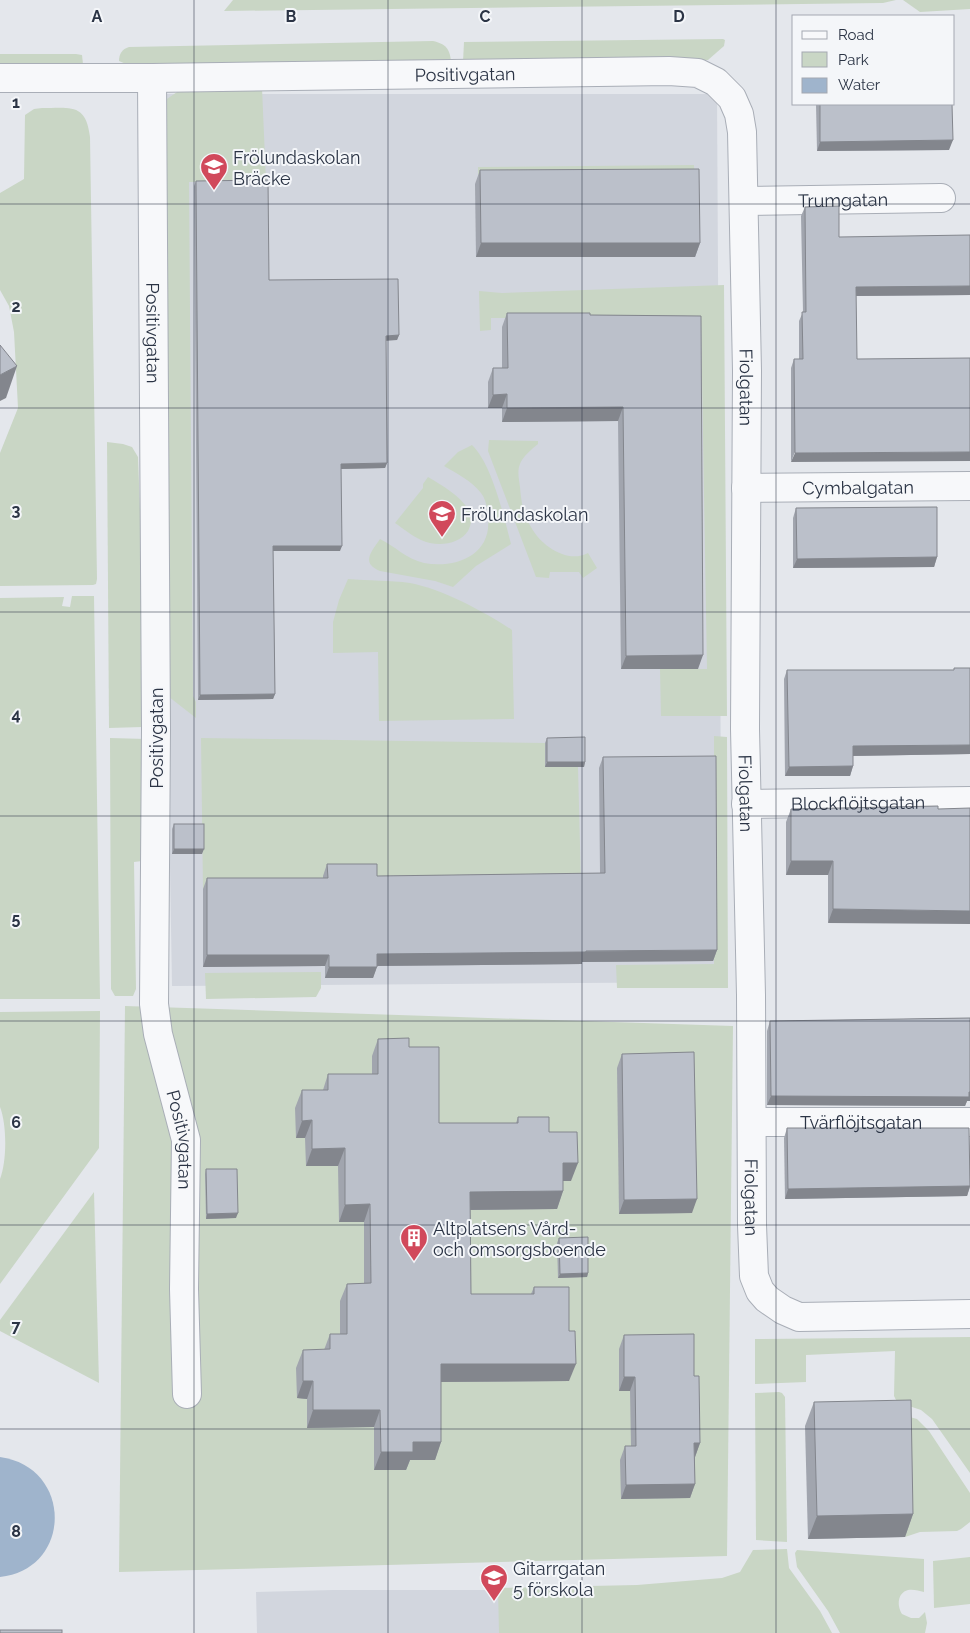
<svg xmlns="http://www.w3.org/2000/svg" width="970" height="1633" font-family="Raleway,sans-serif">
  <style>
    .built { fill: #d2d6de }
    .green { fill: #c9d6c5 }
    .water { fill: #9fb4cc }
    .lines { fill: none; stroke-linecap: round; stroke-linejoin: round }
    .minor-casing { stroke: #a9aeb7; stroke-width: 30 }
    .minor { stroke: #f7f8fa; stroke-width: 28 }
    .wall { fill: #a1a5ae }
    .shaded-wall { fill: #83868d }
    .building { fill: #bbc0ca; stroke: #83868d }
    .grid { fill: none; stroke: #2b3445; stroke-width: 1; stroke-opacity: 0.55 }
    .labels { text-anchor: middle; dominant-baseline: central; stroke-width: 4; stroke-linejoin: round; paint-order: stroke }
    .street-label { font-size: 18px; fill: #2b3445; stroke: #f4f6f9 }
    .poi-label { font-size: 18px; fill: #2b3445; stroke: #f4f6f9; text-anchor: start }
    .grid-label { font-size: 16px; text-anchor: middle; font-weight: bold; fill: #2b3445; stroke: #f4f6f9; stroke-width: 4; stroke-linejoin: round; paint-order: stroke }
  </style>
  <rect width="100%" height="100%" fill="#e4e7ec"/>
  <g class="built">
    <polygon points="157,94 717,94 722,982 172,986"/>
    <polygon points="333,1590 537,1590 756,1633 257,1633 256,1592"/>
  </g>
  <g class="green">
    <polygon points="233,0 896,0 883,3 224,11"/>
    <polygon points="903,0 970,0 970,9 920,12"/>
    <polygon points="723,39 725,40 724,46 708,60 465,63 463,62 464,42"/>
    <path d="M433,41C446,44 450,49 451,62L126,64L119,61C119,54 122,49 129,47Z"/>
    <polygon points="0,54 76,54 82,55 83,64 0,66"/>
    <polygon points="262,88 266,181 189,182 193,696 196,702 196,718 164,693 161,103 180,90"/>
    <path d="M42,108C71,108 86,103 90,137L97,579L96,584L93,585L0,586V453L18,408L14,332L9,306L0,290V193L24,179L25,115L34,109Z"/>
    <polygon points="694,165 695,179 478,179 478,167"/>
    <polygon points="724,285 727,716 661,716 660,669 707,669 701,318 491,318 491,330 480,331 479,291 502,293"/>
    <path d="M489,440L538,441V444C532,449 523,456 520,464C517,471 519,479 520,487C521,500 523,515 531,527C541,546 568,564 588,553L597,568L583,578L579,572H550L549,578L536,577L488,451Z"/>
    <polygon points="107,442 123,444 132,447 138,457 148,718 142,727 109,728"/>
    <path d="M472,445C492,464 504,517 511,544L476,566L453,587L435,581L380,571C360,563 372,551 380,539C395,546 406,559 424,563C455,569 492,555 488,518C488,510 486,499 481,493C472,481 456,473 444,466L458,452Z"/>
    <path d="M428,477C443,486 461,496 470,512C473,518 471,525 468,531C459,545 436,547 421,540C412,536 404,529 395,523L423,488V484Z"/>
    <path d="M348,579C368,581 390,580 410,583C442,589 485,612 512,630L514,719L379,721L378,652L333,653V622L339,600Z"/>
    <polygon points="72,596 94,596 100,999 0,999 0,598 64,597 62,606 70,607"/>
    <polygon points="714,736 727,737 728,988 617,988 616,965 714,964"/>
    <polygon points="110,738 146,739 142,861 134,862 136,989 133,996 115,996 111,989"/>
    <polygon points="201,738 545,743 578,767 581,885 324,889 203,889"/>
    <polygon points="321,972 321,988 316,997 206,999 205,973"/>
    <polygon points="125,1006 733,1026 727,1556 119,1572"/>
    <path d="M100,1011L99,1148L0,1284V1179C7,1161 7,1125 0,1107V1012Z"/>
    <polygon points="94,1192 99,1383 0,1331 0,1320"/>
    <polygon points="970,1337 970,1473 932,1419 921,1410 897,1402 894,1396 895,1351 806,1355 806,1382 755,1384 755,1339"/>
    <polygon points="779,1392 782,1393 785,1397 787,1542 756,1540 755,1393"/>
    <polygon points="906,1416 917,1419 929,1431 970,1493 970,1522 961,1529 957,1531 920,1532 905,1537 902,1423"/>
    <polygon points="787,1549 789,1568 820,1611 832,1633 499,1633 498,1588 637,1585 722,1578 740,1572 753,1550"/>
    <path d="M797,1550L924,1559V1592C919,1591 914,1589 908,1590C897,1593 897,1606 902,1614L911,1618H919L925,1612L927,1623L925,1633H840L828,1611L797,1567L795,1553Z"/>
    <polygon points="970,1557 970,1604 934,1608 933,1561"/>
  </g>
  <path class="water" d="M0,1457C73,1467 73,1569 0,1577Z"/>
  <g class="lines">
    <defs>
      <g id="minor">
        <path id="s1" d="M0,78H152L669,71L698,73L716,82L732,98L739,114L742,132L747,371L745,729L751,995L752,1225L754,1276L760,1291L767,1299L783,1310L799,1317L970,1314"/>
        <path id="s2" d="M152,78L156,729L154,1004L158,1034L186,1140L184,1289L187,1394"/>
        <path id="s3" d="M744,201L941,198"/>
        <path id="s4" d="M746,488L970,486"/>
        <path id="s5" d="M746,804L970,801"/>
        <path id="s6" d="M752,1122H970"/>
      </g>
    </defs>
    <use href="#minor" class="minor-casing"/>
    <use href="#minor" class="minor"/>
  </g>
  <g class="wall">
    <polygon points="816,104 952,104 949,150 817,151"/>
    <polygon points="480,170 700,243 695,257 476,257 475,184"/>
    <polygon points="196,181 269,280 399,335 397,340 386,340 387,463 385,468 341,469 340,551 273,551 275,694 273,699 198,700 194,186"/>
    <polygon points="805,207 839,237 970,295 856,296 791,462 791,368 794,359 799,359 799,321 803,312 801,216"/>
    <polygon points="507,313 590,315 701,316 698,669 621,669 618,421 502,422 502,408 488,408 488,382 493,368 502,368 502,327"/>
    <polygon points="796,508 937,557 934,567 793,568 793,518"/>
    <polygon points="787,670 970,754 853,756 853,766 850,776 785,776 784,679"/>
    <polygon points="547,738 585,762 584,767 545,767 545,743"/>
    <polygon points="603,757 717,950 713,961 582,962 582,964 377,966 373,978 325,978 325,966 203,967 203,889 207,878 323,878 323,876 327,864 377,876 600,873 599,768"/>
    <polygon points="938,806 828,923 828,875 786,875 786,822 791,809"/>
    <polygon points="174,824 202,854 172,854 172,829"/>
    <polygon points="970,1018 970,1101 967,1101 965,1106 767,1105 767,1031 770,1021"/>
    <polygon points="378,1039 409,1047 439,1123 516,1123 518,1117 549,1132 571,1181 563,1181 563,1191 557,1209 470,1210 471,1294 531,1294 534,1287 569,1381 441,1382 441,1442 435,1460 410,1460 406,1470 374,1470 374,1427 307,1428 307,1399 297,1398 296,1368 303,1350 324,1350 330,1334 340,1334 340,1301 347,1284 364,1283 364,1222 339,1222 338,1166 306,1166 305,1138 296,1138 295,1108 302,1090 323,1090 328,1074 372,1074 372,1056"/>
    <polygon points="622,1054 692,1213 619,1214 617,1068"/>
    <polygon points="787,1128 969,1128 970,1187 967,1196 785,1199 784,1138"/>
    <polygon points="206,1169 236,1218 206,1219 205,1174"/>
    <polygon points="559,1238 588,1273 587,1277 558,1278 557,1243"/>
    <polygon points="624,1335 694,1376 700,1443 695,1457 695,1484 690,1498 621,1499 620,1460 625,1446 631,1446 630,1391 619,1391 619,1349"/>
    <polygon points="814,1402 913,1514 905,1537 808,1539 805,1426"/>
  </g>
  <g class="shaded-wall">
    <polygon points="953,140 949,150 817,151 820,142"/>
    <polygon points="481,243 700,243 695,257 476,257"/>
    <polygon points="970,286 970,295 853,296 856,287"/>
    <polygon points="399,335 397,340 384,341 386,336"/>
    <polygon points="17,366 6,398 0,401 0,375"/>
    <polygon points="507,394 502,408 488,408 493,395"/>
    <polygon points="623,407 618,421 502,422 507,408"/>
    <polygon points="970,452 970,461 791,462 795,453"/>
    <polygon points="387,463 385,468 340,469 341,464"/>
    <polygon points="273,546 342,546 340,551 272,551"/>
    <polygon points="937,557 934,567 793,568 797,559"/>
    <polygon points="703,655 698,669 621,669 626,656"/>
    <polygon points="275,694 273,699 198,700 200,695"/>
    <polygon points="970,745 970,754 849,756 853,746"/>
    <polygon points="547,762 585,762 584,767 545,767"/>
    <polygon points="853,766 850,776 785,776 789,767"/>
    <polygon points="174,849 204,849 202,854 172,854"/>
    <polygon points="791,861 833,861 828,875 786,875"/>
    <polygon points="833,909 970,911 970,924 828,923"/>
    <polygon points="717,950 713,961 582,962 582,964 373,966 377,954"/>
    <polygon points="207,955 329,955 325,966 203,967"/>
    <polygon points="329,967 377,967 373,978 325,978"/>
    <polygon points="969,1092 970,1092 970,1101 967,1101 965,1106 767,1105 771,1096"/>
    <polygon points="312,1120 305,1138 296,1138 302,1121"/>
    <polygon points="345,1148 338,1166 306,1166 312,1149"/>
    <polygon points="563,1163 578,1163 571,1181 557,1181"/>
    <polygon points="970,1186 967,1196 785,1199 788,1189"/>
    <polygon points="563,1191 557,1209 464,1210 470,1192"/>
    <polygon points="697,1199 692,1213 619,1214 624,1200"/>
    <polygon points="370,1204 364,1222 339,1222 345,1205"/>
    <polygon points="238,1213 236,1218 206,1219 207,1214"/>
    <polygon points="588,1273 587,1277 558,1278 560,1274"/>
    <polygon points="441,1364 576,1364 569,1381 435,1382"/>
    <polygon points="624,1377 635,1377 630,1391 619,1391"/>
    <polygon points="303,1381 313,1381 307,1399 297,1398"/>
    <polygon points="313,1410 380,1410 374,1427 307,1428"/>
    <polygon points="413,1442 441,1442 435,1460 410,1460 406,1470 374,1470 381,1452"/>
    <polygon points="694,1443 700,1443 695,1457"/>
    <polygon points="695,1484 690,1498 621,1499 626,1485"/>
    <polygon points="913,1514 905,1537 808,1539 817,1516"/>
  </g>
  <g class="building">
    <polygon points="820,104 952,104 953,140 820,142"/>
    <polygon points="699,169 700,243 481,243 480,170"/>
    <polygon points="268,180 269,280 398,279 399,335 386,336 387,463 341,464 342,546 273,546 275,694 200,695 196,181"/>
    <polygon points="839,206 839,237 970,235 970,286 856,287 857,359 970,358 970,452 795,453 794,359 803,359 802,312 806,312 805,207"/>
    <polygon points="507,313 590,313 590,315 701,316 703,655 626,656 623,407 507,408 507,394 493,395 493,368 508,368"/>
    <polygon points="0,345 17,366 0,375"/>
    <polygon points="937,507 937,557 797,559 796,508"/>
    <polygon points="954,668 970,668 970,745 853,746 853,766 789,767 787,670 954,670"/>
    <polygon points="585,737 585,762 547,762 547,738"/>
    <polygon points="716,756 717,950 586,951 586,952 377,954 377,967 329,967 329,955 207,955 207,878 328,878 327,864 377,864 377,876 605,873 603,757"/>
    <polygon points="938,806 938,809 970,808 970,911 833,909 833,861 791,861 791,809"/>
    <rect x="174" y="824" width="30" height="25"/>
    <polygon points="970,1018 970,1092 969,1092 969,1097 771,1096 770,1021"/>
    <polygon points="409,1038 409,1047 439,1047 439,1123 518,1123 518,1117 549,1117 549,1132 577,1132 578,1163 563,1163 563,1191 470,1192 471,1294 534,1294 534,1287 569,1287 569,1331 575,1331 576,1364 441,1364 441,1442 413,1442 413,1452 381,1452 380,1410 313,1410 313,1381 303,1381 303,1350 330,1349 330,1334 347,1334 347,1284 371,1283 370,1204 345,1205 345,1148 312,1149 312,1120 302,1121 302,1090 328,1090 328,1074 378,1074 378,1039"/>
    <polygon points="694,1052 697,1199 624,1200 622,1054"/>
    <polygon points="787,1128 969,1128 970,1186 788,1189"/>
    <polygon points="206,1169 237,1169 238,1213 207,1214"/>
    <polygon points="588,1237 588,1273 560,1274 559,1238"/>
    <polygon points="694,1334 694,1376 699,1376 700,1443 694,1443 695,1484 626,1485 625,1446 636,1446 635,1377 624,1377 624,1335"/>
    <polygon points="911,1400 913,1514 817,1516 814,1402"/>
    <rect x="0" y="1630" width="62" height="3"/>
  </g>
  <path class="grid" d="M194,0V1633M388,0V1633M582,0V1633M776,0V1633M0,204H970M0,408H970M0,612H970M0,816H970M0,1021H970M0,1225H970M0,1429H970"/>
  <defs>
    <symbol id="school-pin" viewBox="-11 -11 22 30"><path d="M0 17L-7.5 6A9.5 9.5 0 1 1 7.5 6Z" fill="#d1495b" stroke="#f4f6f9"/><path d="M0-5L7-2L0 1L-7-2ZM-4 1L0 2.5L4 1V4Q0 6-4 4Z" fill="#fff"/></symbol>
    <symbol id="building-pin" viewBox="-11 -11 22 30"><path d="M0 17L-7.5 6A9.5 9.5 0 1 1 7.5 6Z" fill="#d1495b" stroke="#f4f6f9"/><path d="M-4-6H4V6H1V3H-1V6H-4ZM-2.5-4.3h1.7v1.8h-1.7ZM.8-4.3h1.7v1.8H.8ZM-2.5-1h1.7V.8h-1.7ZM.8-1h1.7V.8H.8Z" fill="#fff"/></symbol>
  </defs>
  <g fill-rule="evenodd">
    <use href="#school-pin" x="198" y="151" width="32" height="43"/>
    <use href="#school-pin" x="426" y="498" width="32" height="43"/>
    <use href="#building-pin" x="398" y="1222" width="32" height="43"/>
    <use href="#school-pin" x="478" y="1562" width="32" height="43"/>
  </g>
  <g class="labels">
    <g class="street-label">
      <text stroke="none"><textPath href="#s1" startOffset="465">Positivgatan</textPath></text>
      <text stroke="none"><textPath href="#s3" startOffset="99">Trumgatan</textPath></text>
      <text stroke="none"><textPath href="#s2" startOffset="255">Positivgatan</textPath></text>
      <text stroke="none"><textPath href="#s1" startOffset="1032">Fiolgatan</textPath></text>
      <text stroke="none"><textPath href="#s4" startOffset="112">Cymbalgatan</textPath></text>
      <text transform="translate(156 738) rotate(-90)">Positivgatan</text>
      <text stroke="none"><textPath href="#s1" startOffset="1438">Fiolgatan</textPath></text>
      <text stroke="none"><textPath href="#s5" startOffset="112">Blockflöjtsgatan</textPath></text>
      <text stroke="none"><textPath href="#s6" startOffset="109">Tvärflöjtsgatan</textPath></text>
      <text stroke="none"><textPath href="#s2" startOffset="1065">Positivgatan</textPath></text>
      <text stroke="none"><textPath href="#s1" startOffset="1842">Fiolgatan</textPath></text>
    </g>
    <g class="poi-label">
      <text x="233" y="157">Frölundaskolan<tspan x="233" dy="21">Bräcke</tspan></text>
      <text x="461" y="514">Frölundaskolan</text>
      <text x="433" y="1228">Altplatsens Vård-<tspan x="433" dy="21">och omsorgsboende</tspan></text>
      <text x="513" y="1568">Gitarrgatan<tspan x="513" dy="21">5 förskola</tspan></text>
    </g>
  </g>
  <g class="grid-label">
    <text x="97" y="22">A</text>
    <text x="291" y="22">B</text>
    <text x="485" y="22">C</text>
    <text x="679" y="22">D</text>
    <text x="16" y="108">1</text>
    <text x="16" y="312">2</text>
    <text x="16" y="516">3</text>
    <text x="16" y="720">4</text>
    <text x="16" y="924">5</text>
    <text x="16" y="1128">6</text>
    <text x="16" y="1332">7</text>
    <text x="16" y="1537">8</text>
  </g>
  <rect x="792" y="15" width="162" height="90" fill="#f4f6f9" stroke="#a4a8b1"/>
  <rect x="802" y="31" width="25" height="8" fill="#f7f8fa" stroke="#a4a8b1"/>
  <text x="838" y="40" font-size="15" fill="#2b3445">Road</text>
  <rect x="802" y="52" width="25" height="15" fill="#c9d6c5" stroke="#a4a8b1"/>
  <text x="838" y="65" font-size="15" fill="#2b3445">Park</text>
  <rect x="802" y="78" width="25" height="15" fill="#9fb4cc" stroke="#a4a8b1"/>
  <text x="838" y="90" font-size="15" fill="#2b3445">Water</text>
</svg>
